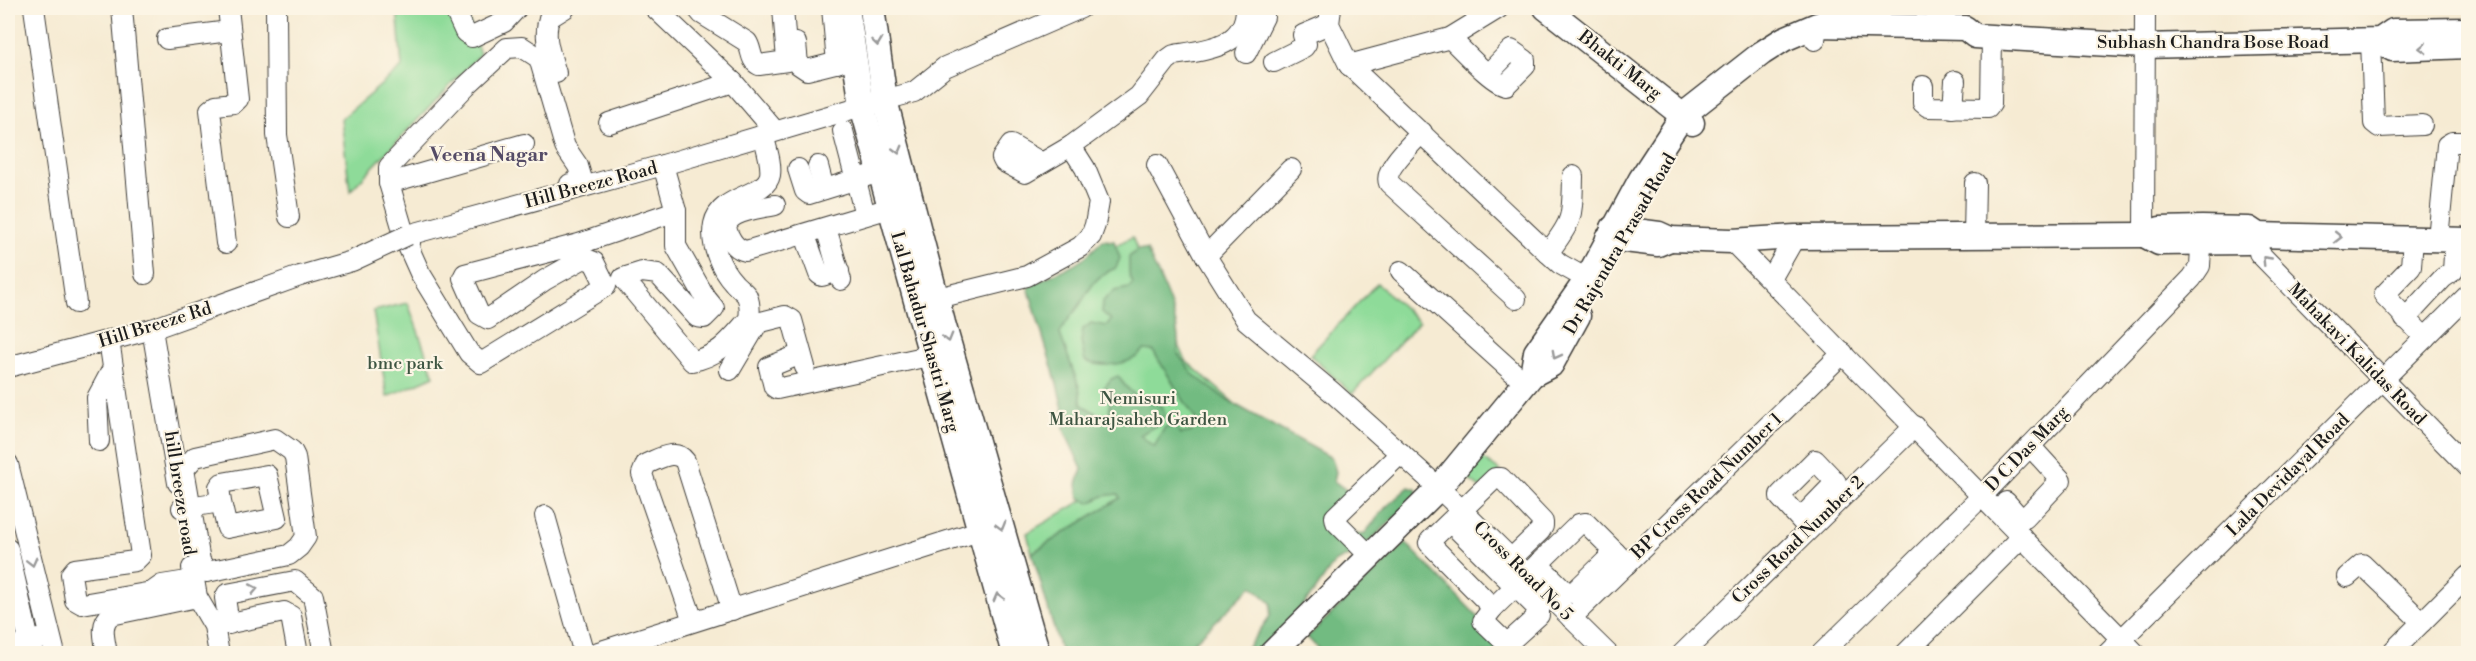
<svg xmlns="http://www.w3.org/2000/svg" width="2476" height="661" font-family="'Libre Bodoni',serif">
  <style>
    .green { fill: #8edb99; stroke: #557c5a; stroke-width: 1.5 }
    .forest { fill: #72bb81; stroke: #476c4e; stroke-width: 1.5 }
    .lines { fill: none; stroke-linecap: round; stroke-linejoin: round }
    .minor-casing { stroke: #3d3b37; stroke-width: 22 }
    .major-casing { stroke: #3d3b37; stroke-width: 27 }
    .minor { stroke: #fff; stroke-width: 20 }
    .major { stroke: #fff; stroke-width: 24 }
    .minor-bridge-casing { stroke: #3d3b37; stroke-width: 22; stroke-linecap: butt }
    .minor-bridge { stroke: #fff; stroke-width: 20 }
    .oneway { stroke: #999 }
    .labels { text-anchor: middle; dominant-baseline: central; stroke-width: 4.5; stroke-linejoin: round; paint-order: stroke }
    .street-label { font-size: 18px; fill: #1c1c1c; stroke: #fcf5e5 }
    .park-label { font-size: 18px; fill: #3e5542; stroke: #fcf5e5 }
    .neighbourhood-label { font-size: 20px; font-weight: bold; fill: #554c67; stroke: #fcf5e5 }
  </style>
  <rect width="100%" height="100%" fill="#fcf5e5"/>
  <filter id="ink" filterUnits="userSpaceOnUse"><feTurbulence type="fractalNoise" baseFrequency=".0167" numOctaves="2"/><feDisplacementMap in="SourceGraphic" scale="12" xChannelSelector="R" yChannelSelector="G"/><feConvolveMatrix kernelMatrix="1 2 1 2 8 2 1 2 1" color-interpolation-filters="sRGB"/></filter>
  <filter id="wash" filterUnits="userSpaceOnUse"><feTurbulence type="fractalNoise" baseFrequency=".008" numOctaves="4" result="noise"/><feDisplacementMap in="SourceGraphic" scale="24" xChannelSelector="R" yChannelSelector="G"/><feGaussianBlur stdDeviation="1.35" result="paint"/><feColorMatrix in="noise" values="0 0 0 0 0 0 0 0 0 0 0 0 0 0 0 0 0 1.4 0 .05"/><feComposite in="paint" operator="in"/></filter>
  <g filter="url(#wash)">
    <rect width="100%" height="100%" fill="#f6ebd3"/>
    <g class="green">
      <polygon points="397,8 465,8 480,54 350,191 341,119 402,67"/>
      <polygon points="1132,237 1186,361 1250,417 1032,553 1027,533 1092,495 1034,286"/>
      <polygon points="1377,283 1419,322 1352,394 1310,355"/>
      <polygon points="408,303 434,376 387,397 373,311"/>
      <polygon points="1482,458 1500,471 1480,488 1467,478"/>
    </g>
    <g class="forest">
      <path d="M1103,240L1114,241L1120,258L1116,268C1093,277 1092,287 1079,306C1071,317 1065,321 1060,334L1079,387L1082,405L1101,416H1109L1110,404L1104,388L1111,379L1118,376C1130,394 1139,400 1159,403L1165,414L1160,423L1140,435L1154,447L1165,427L1175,426L1181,434L1191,432L1196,420L1153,351L1144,350C1131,366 1103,368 1085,361L1081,342L1083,329L1091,323L1107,326L1111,320L1102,312L1103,301L1114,291L1129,288L1133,283L1129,275V257L1138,249L1147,250C1162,283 1181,318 1178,354L1194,375L1227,400L1332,458L1336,472L1334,481L1349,492L1332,508L1348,536L1365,533L1386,507L1409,487L1416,489L1418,496L1359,551L1334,563L1315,591L1262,653H1251L1248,647L1270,616L1271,603L1252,586L1183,653H1061L1032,553L1120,498L1118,494L1103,496L1090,503L1079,498L1077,484L1082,469L1064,430V413L1057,384L1028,287L1082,260Z"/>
      <polygon points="1406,543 1513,653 1322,653 1307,637"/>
    </g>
  </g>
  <g filter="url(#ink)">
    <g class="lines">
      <defs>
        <g id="minor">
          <polyline points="34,8 76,303"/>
          <polyline points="122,8 145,274"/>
          <polyline points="276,8 277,135 289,217"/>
          <polyline points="454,8 465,32 472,37 504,22 517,8"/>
          <polyline points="655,8 733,82 775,131"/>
          <path d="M697,8L702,14L747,42C752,49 750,61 759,65L787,61L783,8"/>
          <polyline points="832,8 837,63"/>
          <polyline points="1331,8 1329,24 1349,65"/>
          <polyline points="1499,8 1450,38 1349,65 1548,253 1560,264 1587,279"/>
          <path d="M1450,38C1461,48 1493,84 1506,85L1525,66V60L1511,50L1489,73"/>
          <polyline points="167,39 229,31"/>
          <polyline points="1815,40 1817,25 1841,8"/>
          <polyline points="2371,40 2374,123 2379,127 2422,125"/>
          <polyline points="796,43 798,64 807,70 855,58"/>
          <polyline points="1246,53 1264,17 1264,8"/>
          <polyline points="1274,62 1304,47 1306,44 1303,35 1329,24"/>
          <path d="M556,73C550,53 543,38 549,18L565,8"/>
          <polyline points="1923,86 1923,103 1928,107 1988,108 1991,104 1992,37"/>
          <polyline points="1953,108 1955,81"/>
          <polyline points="609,123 733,82"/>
          <polyline points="843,131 865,215"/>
          <path d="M1422,132C1413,143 1383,169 1389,183L1516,299"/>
          <polyline points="1042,163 1011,145 1002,158 1004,162 1025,173 1071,146"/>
          <path d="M663,165L676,211V246L705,297L714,308L704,318L697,317L658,274L642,272L623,278L692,361C720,356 731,339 749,319C750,312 750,303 747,296C744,291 737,287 734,283C720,268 710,244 714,224C720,194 766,197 770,175C772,163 766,147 763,134"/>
          <polyline points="1157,165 1206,256"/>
          <polyline points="818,166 824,189"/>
          <polyline points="798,169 805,191 809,194 880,172"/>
          <polyline points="1291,169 1206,256 1246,320 1332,392 1439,488 1608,654"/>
          <polyline points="389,183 389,167 466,86 507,48 522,47 539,58 565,147 578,166 584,186 570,184"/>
          <path d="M775,205C759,209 716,211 729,236C733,244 737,249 746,251L890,208"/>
          <polyline points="408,235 663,165 862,106 914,92 945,67 1081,8"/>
          <polyline points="2144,235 2145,8"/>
          <polyline points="2258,235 2259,253 2468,467"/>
          <polyline points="1974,236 1975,183"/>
          <polyline points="829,238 841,280"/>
          <polyline points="2413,238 2411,267 2384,295 2425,338"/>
          <polyline points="2438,239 2447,145 2452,142 2468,142"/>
          <polyline points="1732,241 2136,654"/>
          <polyline points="226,243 210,110 216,105 234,103 238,99 228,8"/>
          <polyline points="410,243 407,244 389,183 524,144"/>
          <polyline points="407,244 420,273 469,353 481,363 606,286 594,262 584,258 545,280 488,319 479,314 463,278 465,274 579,244 676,211"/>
          <polyline points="808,244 819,274 822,276 839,271"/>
          <path d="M1548,253C1574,219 1572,218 1573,176"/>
          <polyline points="1401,271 1525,383"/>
          <polyline points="1771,279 1795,237"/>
          <path d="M938,298L1027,276L1080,247L1091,236L1095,225L1099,202L1085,168L1071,146L1139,96L1167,60L1174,55C1204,50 1246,48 1246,8"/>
          <polyline points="2405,319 2443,278 2453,271 2455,239"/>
          <polyline points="152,329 178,483"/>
          <polyline points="109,340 141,555 135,561 75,569 71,574 75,600 82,604 152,592 162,585 194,580"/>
          <polyline points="801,354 769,367 774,387 777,389 933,355"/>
          <polyline points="8,367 152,329 300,276"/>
          <polyline points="730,370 756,326 761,322 785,316 792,320 805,367"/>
          <polygon points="275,439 292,451 295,457 306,537 299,547 289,555 207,572 200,561 184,469 195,457"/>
          <polyline points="99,441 97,398 113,368"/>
          <polyline points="8,464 55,654"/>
          <polyline points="2006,502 2021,519 2025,518 2061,480 2030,446"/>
          <polyline points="182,508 221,502 219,487 222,483 267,475 277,518 227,528 221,502"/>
          <polyline points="545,516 584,654"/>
          <polyline points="1800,519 1836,482 1815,460 1780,495 1780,497 1809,529"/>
          <polyline points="1450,522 1539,610 1539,615 1507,644 1483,621 1493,608 1429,543 1430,541 1495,478 1501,478 1543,522 1543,526 1540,531 1511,559"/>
          <polyline points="8,549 32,654"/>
          <polyline points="1370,556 1336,522 1335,517 1401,453"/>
          <polyline points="1538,564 1566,592 1573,593 1615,552"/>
          <polyline points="192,568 197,597 214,626 219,654"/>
          <polyline points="2347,577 2362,564 2422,622"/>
          <polyline points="1493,608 1579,524 1586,523 1627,564"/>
          <polyline points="1571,618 1843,353"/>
          <path d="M693,621L642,474L646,464C659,459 675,448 685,461L732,610"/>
          <polyline points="229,624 225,598 227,594 295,581 313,596 324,654"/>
          <polyline points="216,626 284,612 291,616 298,654"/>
          <polyline points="8,647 29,644 39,639"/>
          <path d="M107,654C105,640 99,624 111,615L197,597"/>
          <polyline points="592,654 979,531"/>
          <polyline points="1682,654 1915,426"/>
          <polyline points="1821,654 1982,496 2192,278 2200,266 2202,228"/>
          <polyline points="1905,654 2022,537"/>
          <polyline points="2107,654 2468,295"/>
          <polyline points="2390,654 2468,576"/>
        </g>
        <g id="major">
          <polyline points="847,8 862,106 1014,654"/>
          <polyline points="872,8 885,100 943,323 1038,654"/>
          <polyline points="1546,8 1692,123"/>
          <polyline points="2380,40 2392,49 2468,46"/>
          <polygon points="2202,228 2249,229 2258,235 2248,242 2159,243 2144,235 2160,229"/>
          <polyline points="2258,235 2468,240"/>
          <polyline points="1608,238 1658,244 1670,239 1659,234 1613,228"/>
          <polyline points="1670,239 1732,241 1795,237 2144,235"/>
          <polyline points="1532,375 1536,352 1587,279 1641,179 1683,115 1762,53 1784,39 1817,25 1965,28 1975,36 2144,46 2380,40 2393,31 2468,30"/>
          <polyline points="1271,654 1439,488 1532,375 1551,365 1578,316"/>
        </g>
      </defs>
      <use href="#minor" class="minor-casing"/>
      <use href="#major" class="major-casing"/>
      <use href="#minor" class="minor"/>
      <use href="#major" class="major"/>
      <defs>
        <polyline id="minor-bridge" points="300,276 352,261 408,235"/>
      </defs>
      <use href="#minor-bridge" class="minor-bridge-casing"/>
      <use href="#minor-bridge" class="minor-bridge"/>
    </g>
    <defs><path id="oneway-chevron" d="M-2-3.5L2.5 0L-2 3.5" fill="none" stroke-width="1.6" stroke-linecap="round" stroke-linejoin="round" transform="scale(1.5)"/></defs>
    <g class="oneway">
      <use href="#oneway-chevron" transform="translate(877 42) rotate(82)"/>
      <use href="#oneway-chevron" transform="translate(2423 48) rotate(178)"/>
      <use href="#oneway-chevron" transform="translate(898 150) rotate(75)"/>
      <use href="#oneway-chevron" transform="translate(2338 237) rotate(1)"/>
      <use href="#oneway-chevron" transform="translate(2266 260) rotate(-134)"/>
      <use href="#oneway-chevron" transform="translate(948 338) rotate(74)"/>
      <use href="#oneway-chevron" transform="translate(1556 355) rotate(118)"/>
      <use href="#oneway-chevron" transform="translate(1001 526) rotate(74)"/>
      <use href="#oneway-chevron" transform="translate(32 562) rotate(76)"/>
      <use href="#oneway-chevron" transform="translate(254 589) rotate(-11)"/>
      <use href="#oneway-chevron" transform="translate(998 597) rotate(-105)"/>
    </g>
  </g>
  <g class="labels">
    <g class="street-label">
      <text x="2213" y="42">Subhash Chandra Bose Road</text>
      <text transform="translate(1620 65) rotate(38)">Bhakti Marg</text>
      <text transform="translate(591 185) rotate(-15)">Hill Breeze Road</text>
      <text transform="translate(1620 244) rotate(-60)">Dr Rajendra Prasad Road</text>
      <text transform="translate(155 325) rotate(-17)">Hill Breeze Rd</text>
      <text transform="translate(925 332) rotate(74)">Lal Bahadur Shastri Marg</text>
      <text transform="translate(2357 354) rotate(46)">Mahakavi Kalidas Road</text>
      <text transform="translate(2027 449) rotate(-46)">D C Das Marg</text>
      <text transform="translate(2288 475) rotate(-45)">Lala Devidayal Road</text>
      <text transform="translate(1707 486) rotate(-44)">BP Cross Road Number 1</text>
      <text transform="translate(180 493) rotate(81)">hill breeze road</text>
      <text transform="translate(1798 540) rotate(-44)">Cross Road Number 2</text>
      <text transform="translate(1523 571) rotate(45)">Cross Road No 5</text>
    </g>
    <g class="park-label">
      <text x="405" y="363">bmc park</text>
      <text x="1138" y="398">Nemisuri<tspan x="1138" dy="21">Maharajsaheb Garden</tspan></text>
    </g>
    <g class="neighbourhood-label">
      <text x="489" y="155">Veena Nagar</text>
    </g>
  </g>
  <rect width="2476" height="661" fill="none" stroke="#fcf5e5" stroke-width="30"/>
</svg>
